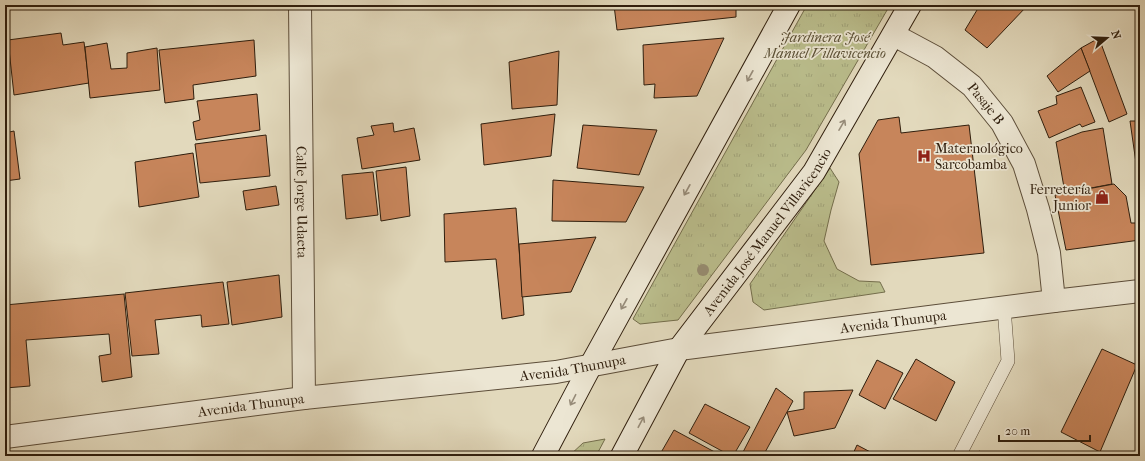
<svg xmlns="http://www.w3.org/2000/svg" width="1145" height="461" font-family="'IM FELL French Canon',serif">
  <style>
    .grass { fill: url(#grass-tufts); stroke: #746e4c }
    .building { fill: #c7855b; stroke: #2f1e0d }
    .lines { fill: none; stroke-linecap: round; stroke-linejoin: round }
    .service-casing { stroke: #5c4d39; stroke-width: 14 }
    .minor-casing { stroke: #5c4d39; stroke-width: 24 }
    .tertiary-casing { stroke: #5c4d39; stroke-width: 24 }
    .secondary-casing { stroke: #2f1e0d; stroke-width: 24 }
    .service { stroke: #ece6d3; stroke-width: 13 }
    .minor { stroke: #ece6d3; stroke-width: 22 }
    .tertiary { stroke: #ece6d3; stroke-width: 22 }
    .secondary { stroke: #ece6d3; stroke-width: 22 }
    .tree { fill: #978d71 }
    .oneway { stroke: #978c7a }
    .labels { text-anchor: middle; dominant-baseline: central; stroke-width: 3.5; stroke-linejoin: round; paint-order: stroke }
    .park-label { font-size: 14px; font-style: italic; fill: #594e33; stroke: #ece6d3 }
    .street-label { font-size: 14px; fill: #2f1e0d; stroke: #ece6d3 }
    .poi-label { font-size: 14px; fill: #2f1e0d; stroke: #ece6d3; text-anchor: start }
  </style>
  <defs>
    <pattern id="grass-tufts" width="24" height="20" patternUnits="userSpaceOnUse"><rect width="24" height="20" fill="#babd8c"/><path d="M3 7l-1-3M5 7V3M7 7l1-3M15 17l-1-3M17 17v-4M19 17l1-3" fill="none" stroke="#a0a278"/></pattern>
  </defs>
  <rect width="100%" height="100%" fill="#e2d9bc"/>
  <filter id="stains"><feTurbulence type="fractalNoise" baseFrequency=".005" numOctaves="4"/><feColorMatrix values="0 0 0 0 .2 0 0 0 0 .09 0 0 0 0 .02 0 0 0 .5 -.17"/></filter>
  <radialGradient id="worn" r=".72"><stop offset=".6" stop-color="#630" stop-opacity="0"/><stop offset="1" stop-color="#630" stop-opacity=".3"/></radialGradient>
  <g class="grass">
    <polygon points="807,5 890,5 806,150 678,320 640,324 633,319"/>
    <polygon points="830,168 839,182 831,210 824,241 837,269 859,281 880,282 885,292 764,310 753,302 750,284"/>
    <polygon points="605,439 596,456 569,456 583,443"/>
  </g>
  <g class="building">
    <polygon points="614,5 736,5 736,17 617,30"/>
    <polygon points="980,5 1025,5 1027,6 987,48 965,30"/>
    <polygon points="61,33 63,45 84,42 89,83 14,95 8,40"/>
    <polygon points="724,38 697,96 654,98 655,84 644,85 643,45"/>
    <polygon points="1099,38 1127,114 1109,122 1081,48"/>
    <polygon points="254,40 256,76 193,85 194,99 165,103 159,50"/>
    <polygon points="107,43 111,69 127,68 127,53 157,48 160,90 90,98 85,47"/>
    <polygon points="1081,48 1090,71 1058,92 1047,76"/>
    <polygon points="559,51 557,105 512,109 509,62"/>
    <polygon points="1081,87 1095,122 1082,127 1080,124 1049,138 1038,111 1057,104 1056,96"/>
    <polygon points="257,94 260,130 196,140 193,122 200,120 197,101"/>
    <polygon points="555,114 551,156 484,165 481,124"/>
    <polygon points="899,117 901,133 969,125 984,253 871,265 859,154 878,120"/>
    <polygon points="1130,121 1140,121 1140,177 1138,177"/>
    <polygon points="393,123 394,132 414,128 420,160 362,169 357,138 374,135 371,126"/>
    <polygon points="583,125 657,130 639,175 577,168"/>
    <polygon points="1103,128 1112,184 1065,193 1056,142 1082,132"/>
    <polygon points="14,131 20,179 5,181 5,133"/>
    <polygon points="266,135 270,176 200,183 195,144"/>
    <polygon points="193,153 199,197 139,207 135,162"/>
    <polygon points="406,167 410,216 381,221 376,171"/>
    <polygon points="373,172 378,215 346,219 342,175"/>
    <polygon points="553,180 644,187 626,222 552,221"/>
    <polygon points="1114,184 1126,196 1131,223 1140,223 1140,240 1066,250 1055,195"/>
    <polygon points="276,186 279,205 246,210 243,191"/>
    <polygon points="516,208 524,315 502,319 496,259 445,262 444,214"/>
    <polygon points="596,237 571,292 522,297 519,244"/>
    <polygon points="279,275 282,317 232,325 227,282"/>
    <polygon points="223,282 229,324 202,327 201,315 155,320 159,354 132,356 125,293"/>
    <polygon points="124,294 132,377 102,382 99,356 111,354 109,334 26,340 30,386 5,388 5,305"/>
    <polygon points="1102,349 1137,365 1100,452 1061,432"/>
    <polygon points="916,359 955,382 936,421 893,399"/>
    <polygon points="877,360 903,373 885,409 859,395"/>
    <polygon points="776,388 793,401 763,456 741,456"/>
    <polygon points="853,390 835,428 794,436 787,412 804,409 804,392"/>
    <polygon points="705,404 750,427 733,456 731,456 689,433"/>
    <polygon points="674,430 722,456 659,456"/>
    <polygon points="857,445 878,456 852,456"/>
    <polygon points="979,451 989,456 975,456"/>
    <polygon points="367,452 367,456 335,456"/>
    <polygon points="771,452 778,456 768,456"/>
  </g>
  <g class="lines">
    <defs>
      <polyline id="service" points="959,456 1008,361 1004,307"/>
      <g id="minor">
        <path id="s1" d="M300,5L304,398"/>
        <path id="s2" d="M894,35L935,57L972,86L1002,123L1024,164L1038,209L1049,253L1054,301"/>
      </g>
      <g id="tertiary">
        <path id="s3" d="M5,437L304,398L556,372L679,349L1054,301L1140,291"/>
      </g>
      <g id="secondary">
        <polyline points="543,456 591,365 789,5"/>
        <path id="s4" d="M622,456L679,349L814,172L910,5"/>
      </g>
    </defs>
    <use href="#service" class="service-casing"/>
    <use href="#minor" class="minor-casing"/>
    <use href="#tertiary" class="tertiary-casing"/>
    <use href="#secondary" class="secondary-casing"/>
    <use href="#service" class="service"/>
    <use href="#minor" class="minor"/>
    <use href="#tertiary" class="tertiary"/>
    <use href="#secondary" class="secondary"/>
  </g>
  <circle class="tree" cx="703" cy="270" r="6"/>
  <defs><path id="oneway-shaft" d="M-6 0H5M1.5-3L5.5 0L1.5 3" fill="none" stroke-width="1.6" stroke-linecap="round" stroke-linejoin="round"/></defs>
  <g class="oneway">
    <use href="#oneway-shaft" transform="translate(750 76) rotate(119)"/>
    <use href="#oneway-shaft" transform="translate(842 125) rotate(-60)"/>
    <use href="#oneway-shaft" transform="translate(687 190) rotate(119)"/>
    <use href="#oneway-shaft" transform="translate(624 304) rotate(119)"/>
    <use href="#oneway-shaft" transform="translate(573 400) rotate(117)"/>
    <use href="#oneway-shaft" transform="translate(641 422) rotate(-62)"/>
  </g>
  <defs>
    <symbol id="hospital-bare" viewBox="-9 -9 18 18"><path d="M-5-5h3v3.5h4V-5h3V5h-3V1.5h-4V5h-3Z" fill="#8f2418" stroke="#ece6d3" stroke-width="2.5" paint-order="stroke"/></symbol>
    <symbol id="shop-bare" viewBox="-9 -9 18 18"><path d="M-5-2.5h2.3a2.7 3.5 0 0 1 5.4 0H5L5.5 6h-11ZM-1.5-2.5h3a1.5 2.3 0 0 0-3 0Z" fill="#8f2418" stroke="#ece6d3" stroke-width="2.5" paint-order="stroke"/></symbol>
  </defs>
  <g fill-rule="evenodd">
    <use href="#hospital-bare" x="914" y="146" width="20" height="20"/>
    <use href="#shop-bare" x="1092" y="187" width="20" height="20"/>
  </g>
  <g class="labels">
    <g class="park-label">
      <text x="825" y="37">Jardinera José<tspan x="825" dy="16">Manuel Villavicencio</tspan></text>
    </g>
    <g class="street-label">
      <text stroke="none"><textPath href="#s2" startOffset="116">Pasaje B</textPath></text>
      <text stroke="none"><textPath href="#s1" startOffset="197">Calle Jorge Udaeta</textPath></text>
      <text stroke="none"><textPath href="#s4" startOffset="268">Avenida José Manuel Villavicencio</textPath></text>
      <text stroke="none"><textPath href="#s3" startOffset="896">Avenida Thunupa</textPath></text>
      <text stroke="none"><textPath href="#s3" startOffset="572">Avenida Thunupa</textPath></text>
      <text stroke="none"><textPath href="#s3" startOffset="248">Avenida Thunupa</textPath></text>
    </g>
    <g class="poi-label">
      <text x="935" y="148">Maternológico<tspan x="935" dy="16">Sarcobamba</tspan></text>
      <text x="1091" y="189" text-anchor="end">Ferretería<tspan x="1091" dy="16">Junior</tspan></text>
    </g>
  </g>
  <rect width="1145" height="461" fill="none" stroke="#e2d9bc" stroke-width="20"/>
  <rect x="6" y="6" width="1133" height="449" fill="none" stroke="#2f1e0d" stroke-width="2"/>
  <rect x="10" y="10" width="1125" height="441" fill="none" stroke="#2f1e0d"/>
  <g transform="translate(1107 38) rotate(71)" stroke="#ece6d3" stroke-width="3" paint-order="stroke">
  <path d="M0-3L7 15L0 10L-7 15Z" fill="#2f1e0d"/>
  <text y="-6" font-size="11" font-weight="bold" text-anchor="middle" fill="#2f1e0d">N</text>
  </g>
  <path d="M999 435v6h91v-6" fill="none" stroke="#2f1e0d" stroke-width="2"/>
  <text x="1005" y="435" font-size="12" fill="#2f1e0d" stroke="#ece6d3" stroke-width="3" paint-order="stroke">20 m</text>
  <rect width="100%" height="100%" filter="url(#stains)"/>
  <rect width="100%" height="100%" fill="url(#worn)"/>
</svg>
